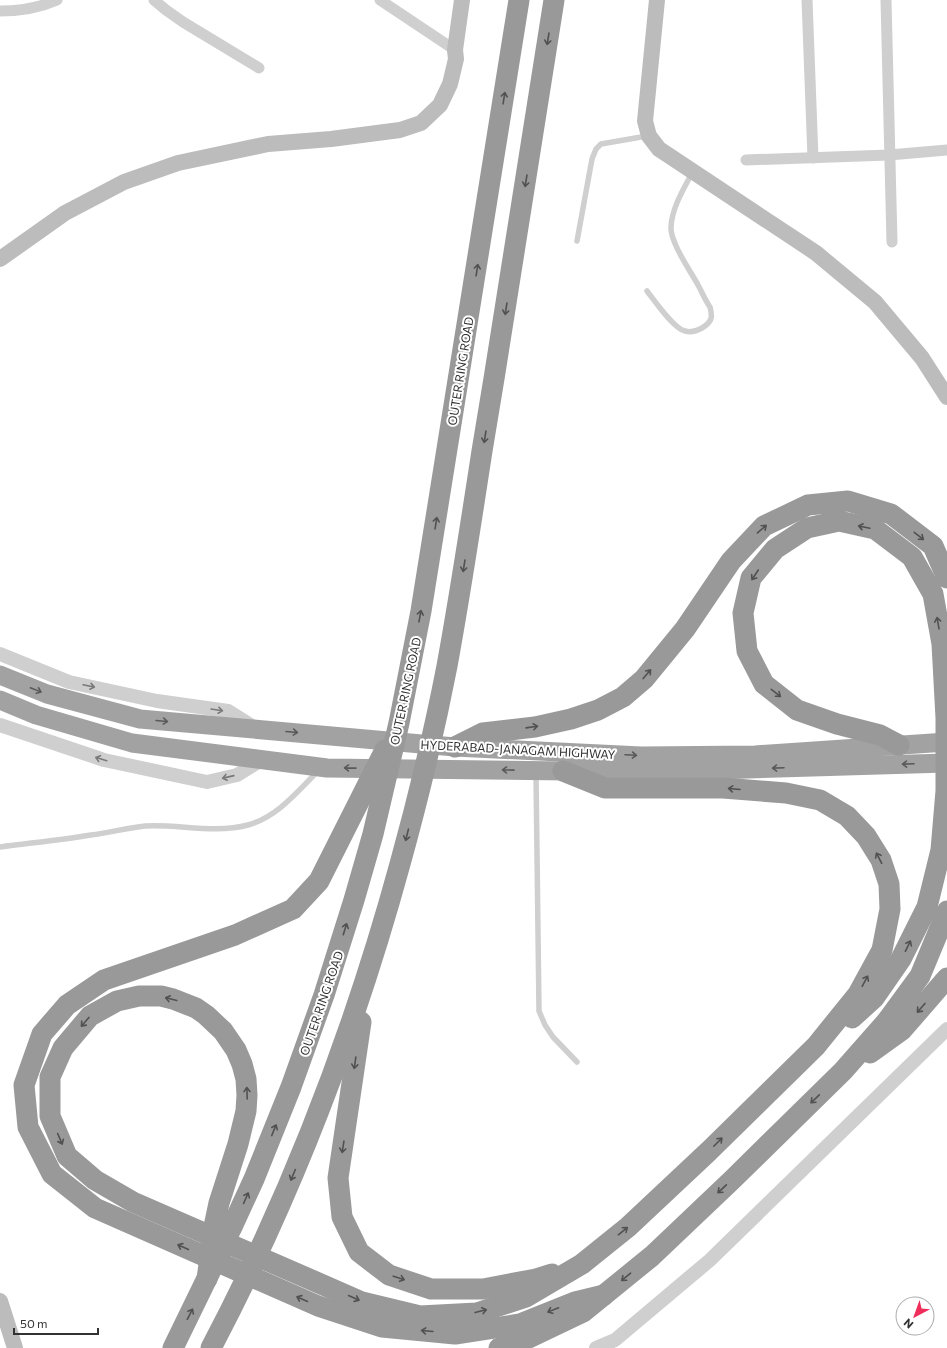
<svg xmlns="http://www.w3.org/2000/svg" width="947" height="1348" font-family="Commissioner,sans-serif">
  <style>
    .lines { fill: none; stroke-linecap: round; stroke-linejoin: round }
    .service { stroke: #cfcfcf; stroke-width: 5.5 }
    .minor { stroke: #cfcfcf; stroke-width: 11 }
    .tertiary { stroke: #cfcfcf; stroke-width: 14 }
    .secondary { stroke: #bcbcbc; stroke-width: 16 }
    .trunk { stroke: #a2a2a2; stroke-width: 19 }
    .motorway { stroke: #999; stroke-width: 21 }
    .oneway { stroke: #515151 }
    .oneway2 { stroke: #797979 }
    .oneway3 { stroke: #595959 }
    .labels { text-anchor: middle; dominant-baseline: central; stroke-width: 4; stroke-linejoin: round; paint-order: stroke }
    .street-label { font-size: 12px; fill: #323232; stroke: #fff }
  </style>
  <rect width="100%" height="100%" fill="#fff"/>
  <g class="lines">
    <g class="service">
      <polyline points="577,241 592,159 596,149 601,144 647,136"/>
      <path d="M647,291C654,300 674,329 685,331C692,333 700,330 705,326C713,320 712,315 710,307C705,300 702,292 698,285C691,272 670,242 671,227C672,208 683,190 692,173"/>
      <polyline points="536,774 539,1011 545,1025 553,1037 577,1062"/>
      <path d="M0,847C30,843 61,840 91,835C109,833 126,828 145,826C179,824 214,834 248,825C277,817 297,792 317,772"/>
    </g>
    <g class="minor">
      <polyline points="154,0 166,10 183,22 259,68"/>
      <polyline points="380,0 455,50"/>
      <polyline points="807,0 813,158"/>
      <polyline points="886,0 892,242"/>
      <path d="M0,11C19,11 39,8 57,0"/>
      <polyline points="746,160 889,155 947,150"/>
    </g>
    <g class="tertiary">
      <polyline points="0,654 69,682 157,701 228,711 255,728"/>
      <polyline points="0,725 104,760 207,782 237,775 263,759"/>
      <polyline points="596,1348 615,1340 710,1260 947,1029"/>
    </g>
    <g class="secondary">
      <polyline points="657,0 645,121 649,136 659,149 816,253 875,302 922,358 947,397"/>
      <polyline points="0,259 65,213 124,182 178,163 268,144 331,139 400,130 421,123 440,105 450,84 456,59 455,50 462,0"/>
      <polyline points="0,1301 15,1348"/>
    </g>
    <g class="trunk">
      <polyline points="0,675 47,694 140,719 455,747 641,756 755,755 947,742"/>
      <polyline points="0,700 36,715 132,743 327,768 649,772 947,763"/>
    </g>
    <g class="motorway">
      <polyline points="455,747 483,733 535,727 571,719 598,710 623,697 644,679 685,629 731,561 764,526 808,505 848,501 891,514 933,546 947,578"/>
      <polyline points="385,750 319,881 293,909 235,935 104,980 67,1005 42,1034 24,1085 28,1127 52,1174 95,1208 318,1306 382,1327 455,1334 520,1324 575,1302 604,1295"/>
      <polyline points="852,1018 874,998 901,959 927,907 941,850 946,791 946,718 942,644 933,594 912,557 875,529 839,521 807,528 775,549 751,578 743,613 747,651 764,684 797,710 837,724 880,735 899,745"/>
      <polyline points="361,1022 338,1178 342,1217 359,1252 389,1275 431,1289 483,1289 536,1279 552,1274"/>
      <polyline points="870,1053 902,1030 947,978"/>
      <polyline points="207,1279 215,1222 219,1203 238,1144 246,1111 247,1095 246,1079 242,1064 236,1050 223,1031 206,1015 196,1008 173,999 161,996 139,996 117,1001 90,1016 63,1048 50,1077 50,1116 67,1156 95,1180 133,1202 362,1302 420,1316 477,1313 526,1297 582,1264 628,1227 709,1151 816,1046 858,994 882,950 890,909 889,884 881,860 866,836 847,816 820,800 786,793 723,788 605,788 563,771"/>
      <polyline points="173,1348 231,1229 254,1179 291,1087 324,995 354,900 373,834 399,723 421,611 519,0"/>
      <path d="M211,1348C292,1194 354,1032 400,864C418,799 434,733 447,666C460,595 471,523 482,451C507,301 531,151 554,0"/>
      <polyline points="499,1348 514,1345 583,1312 652,1256 732,1180 843,1071 887,1021 920,976 947,911"/>
    </g>
  </g>
  <defs><path id="oneway-shaft" d="M-6 0H5M1.5-3L5.5 0L1.5 3" fill="none" stroke-width="1.6" stroke-linecap="round" stroke-linejoin="round"/></defs>
  <g class="oneway">
    <use href="#oneway-shaft" transform="translate(548 39) rotate(99)"/>
    <use href="#oneway-shaft" transform="translate(504 98) rotate(-81)"/>
    <use href="#oneway-shaft" transform="translate(526 181) rotate(99)"/>
    <use href="#oneway-shaft" transform="translate(477 270) rotate(-81)"/>
    <use href="#oneway-shaft" transform="translate(506 309) rotate(99)"/>
    <use href="#oneway-shaft" transform="translate(485 437) rotate(99)"/>
    <use href="#oneway-shaft" transform="translate(436 523) rotate(-81)"/>
    <use href="#oneway-shaft" transform="translate(864 527) rotate(-168)"/>
    <use href="#oneway-shaft" transform="translate(762 529) rotate(-41)"/>
    <use href="#oneway-shaft" transform="translate(919 536) rotate(38)"/>
    <use href="#oneway-shaft" transform="translate(464 566) rotate(99)"/>
    <use href="#oneway-shaft" transform="translate(755 575) rotate(123)"/>
    <use href="#oneway-shaft" transform="translate(420 616) rotate(-80)"/>
    <use href="#oneway-shaft" transform="translate(938 623) rotate(-100)"/>
    <use href="#oneway-shaft" transform="translate(647 674) rotate(-50)"/>
    <use href="#oneway-shaft" transform="translate(776 693) rotate(38)"/>
    <use href="#oneway-shaft" transform="translate(532 727) rotate(-8)"/>
    <use href="#oneway-shaft" transform="translate(734 789) rotate(-175)"/>
    <use href="#oneway-shaft" transform="translate(407 835) rotate(104)"/>
    <use href="#oneway-shaft" transform="translate(879 858) rotate(-117)"/>
    <use href="#oneway-shaft" transform="translate(345 929) rotate(-73)"/>
    <use href="#oneway-shaft" transform="translate(908 946) rotate(-64)"/>
    <use href="#oneway-shaft" transform="translate(865 981) rotate(-62)"/>
    <use href="#oneway-shaft" transform="translate(171 999) rotate(-166)"/>
    <use href="#oneway-shaft" transform="translate(921 1008) rotate(131)"/>
    <use href="#oneway-shaft" transform="translate(85 1022) rotate(131)"/>
    <use href="#oneway-shaft" transform="translate(355 1063) rotate(98)"/>
    <use href="#oneway-shaft" transform="translate(247 1093) rotate(-92)"/>
    <use href="#oneway-shaft" transform="translate(815 1099) rotate(136)"/>
    <use href="#oneway-shaft" transform="translate(274 1130) rotate(-68)"/>
    <use href="#oneway-shaft" transform="translate(60 1139) rotate(67)"/>
    <use href="#oneway-shaft" transform="translate(718 1142) rotate(-45)"/>
    <use href="#oneway-shaft" transform="translate(343 1147) rotate(99)"/>
    <use href="#oneway-shaft" transform="translate(293 1175) rotate(113)"/>
    <use href="#oneway-shaft" transform="translate(722 1189) rotate(137)"/>
    <use href="#oneway-shaft" transform="translate(246 1198) rotate(-66)"/>
    <use href="#oneway-shaft" transform="translate(623 1231) rotate(-39)"/>
    <use href="#oneway-shaft" transform="translate(183 1247) rotate(-156)"/>
    <use href="#oneway-shaft" transform="translate(626 1277) rotate(140)"/>
    <use href="#oneway-shaft" transform="translate(399 1278) rotate(18)"/>
    <use href="#oneway-shaft" transform="translate(354 1298) rotate(24)"/>
    <use href="#oneway-shaft" transform="translate(302 1299) rotate(-156)"/>
    <use href="#oneway-shaft" transform="translate(553 1310) rotate(158)"/>
    <use href="#oneway-shaft" transform="translate(481 1311) rotate(-14)"/>
    <use href="#oneway-shaft" transform="translate(190 1314) rotate(-63)"/>
    <use href="#oneway-shaft" transform="translate(427 1331) rotate(-175)"/>
  </g>
  <g class="oneway2">
    <use href="#oneway-shaft" transform="translate(89 686) rotate(12)"/>
    <use href="#oneway-shaft" transform="translate(217 710) rotate(9)"/>
    <use href="#oneway-shaft" transform="translate(101 759) rotate(-163)"/>
    <use href="#oneway-shaft" transform="translate(228 777) rotate(167)"/>
  </g>
  <g class="oneway3">
    <use href="#oneway-shaft" transform="translate(36 690) rotate(22)"/>
    <use href="#oneway-shaft" transform="translate(162 721) rotate(5)"/>
    <use href="#oneway-shaft" transform="translate(292 732) rotate(5)"/>
    <use href="#oneway-shaft" transform="translate(631 755) rotate(3)"/>
    <use href="#oneway-shaft" transform="translate(908 764) rotate(178)"/>
    <use href="#oneway-shaft" transform="translate(350 768) rotate(-179)"/>
    <use href="#oneway-shaft" transform="translate(778 768) rotate(178)"/>
    <use href="#oneway-shaft" transform="translate(508 770) rotate(-179)"/>
  </g>
  <g class="labels">
    <g class="street-label">
      <text transform="translate(460 371) rotate(-81)">OUTER RING ROAD</text>
      <text transform="translate(405 691) rotate(-78)">OUTER RING ROAD</text>
      <text transform="translate(518 749) rotate(3)">HYDERABAD-JANAGAM HIGHWAY</text>
      <text transform="translate(321 1003) rotate(-71)">OUTER RING ROAD</text>
    </g>
  </g>
  <g transform="translate(915 1316) rotate(221)"><circle r="19" fill="#ffffff" stroke="#adadad"/>
  <path d="M0-3L7 15L0 10L-7 15Z" fill="#ef2d5b"/>
  <text y="-6" font-size="11" font-weight="bold" text-anchor="middle" fill="#323232">N</text>
  </g>
  <path d="M14 1328v6h84v-6" fill="none" stroke="#323232" stroke-width="2"/>
  <text x="20" y="1328" font-size="12" fill="#323232" stroke="#ffffff" stroke-width="3" paint-order="stroke">50 m</text>
</svg>
